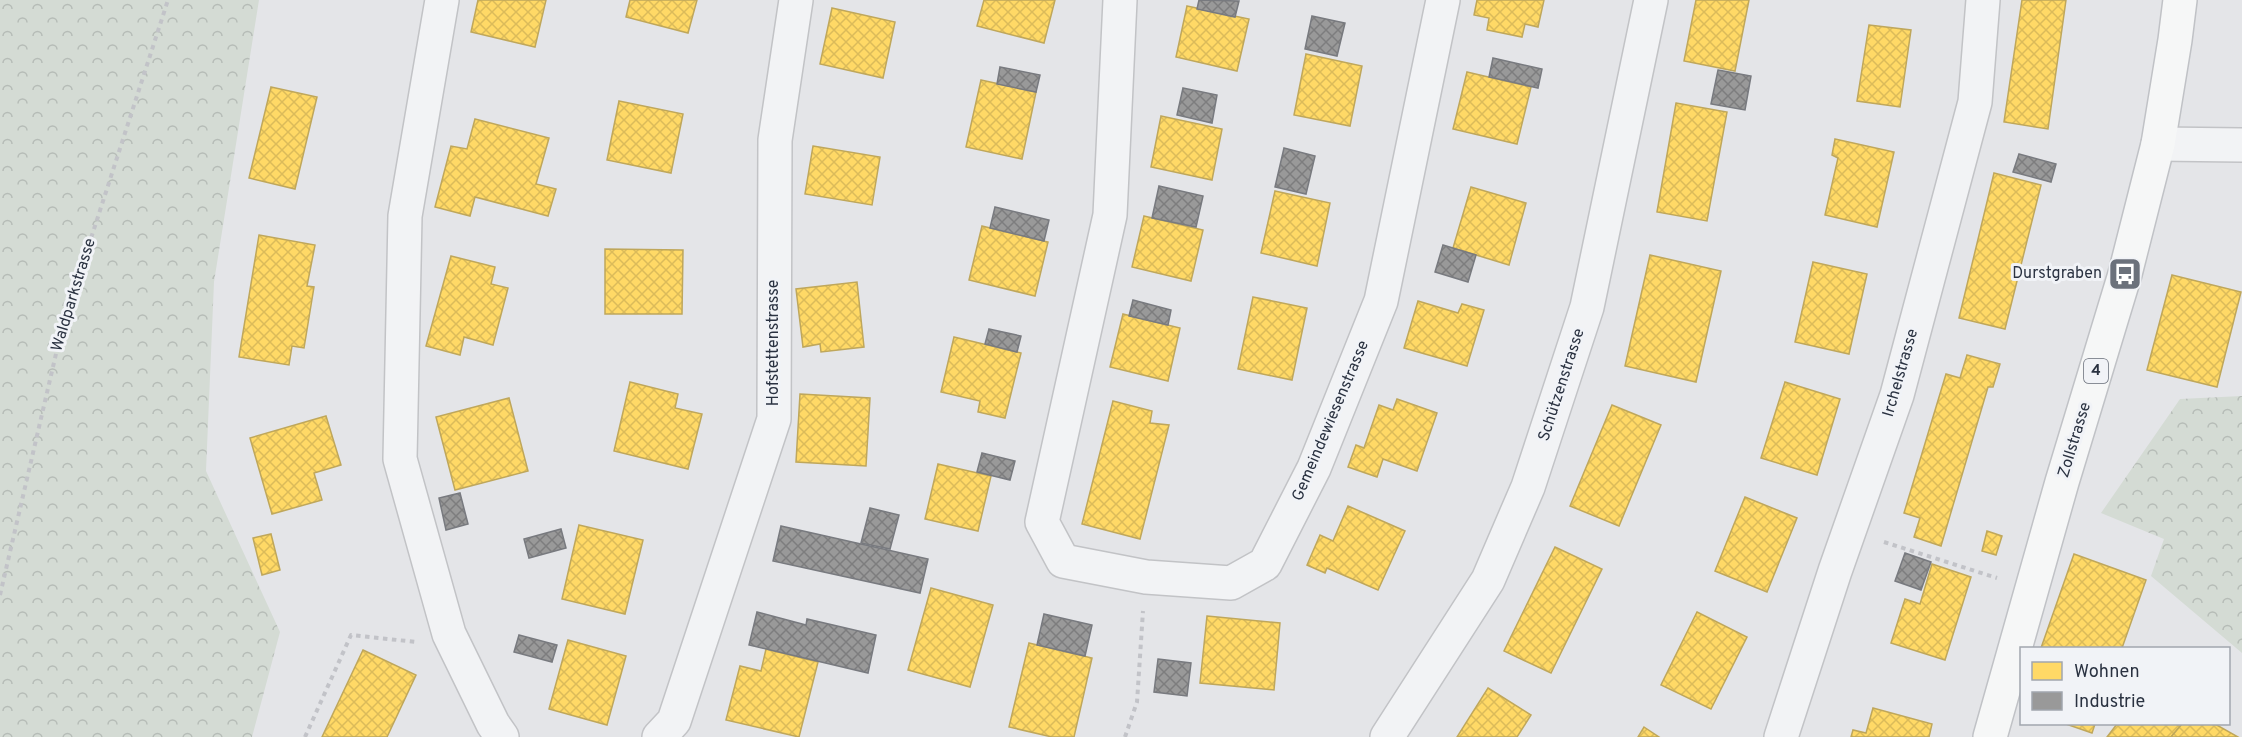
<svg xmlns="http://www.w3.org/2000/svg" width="2242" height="737" font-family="Overpass,sans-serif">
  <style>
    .forest { fill: url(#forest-crowns) }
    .homes { fill: url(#homes-cross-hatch); stroke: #bfa75b; stroke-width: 1.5 }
    .industry { fill: url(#industry-cross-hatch); stroke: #787a7f; stroke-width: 1.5 }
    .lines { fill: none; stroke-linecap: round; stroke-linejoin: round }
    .minor-casing { stroke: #c2c3c6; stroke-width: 36 }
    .major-casing { stroke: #c0c2c6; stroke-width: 36 }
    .path { stroke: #c2c3c8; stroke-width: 4; stroke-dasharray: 4.5 4.5; stroke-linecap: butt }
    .minor { stroke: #f2f3f5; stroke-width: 33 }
    .major { stroke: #f6f7f7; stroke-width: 33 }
    .labels { text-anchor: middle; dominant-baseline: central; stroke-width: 6; stroke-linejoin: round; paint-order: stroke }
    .shield { fill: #f1f3f7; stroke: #666c78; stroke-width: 1.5 }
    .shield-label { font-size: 15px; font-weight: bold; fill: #2a3241 }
    .poi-label { font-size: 16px; fill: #2a3241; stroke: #f1f3f7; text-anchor: end }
    .street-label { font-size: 16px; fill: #2a3241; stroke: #f1f3f7 }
  </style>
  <defs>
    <pattern id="forest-crowns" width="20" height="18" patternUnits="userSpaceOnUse" patternTransform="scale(1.5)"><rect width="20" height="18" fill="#d4dbd4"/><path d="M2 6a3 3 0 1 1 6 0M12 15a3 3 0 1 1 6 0" fill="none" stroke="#b6bcb7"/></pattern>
    <pattern id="homes-cross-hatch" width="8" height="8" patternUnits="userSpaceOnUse" patternTransform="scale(1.5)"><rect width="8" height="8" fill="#ffd966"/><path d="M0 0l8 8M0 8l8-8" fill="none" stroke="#dbbb5a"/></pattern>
    <pattern id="industry-cross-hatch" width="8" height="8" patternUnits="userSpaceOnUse" patternTransform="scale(1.5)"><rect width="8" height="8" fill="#999"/><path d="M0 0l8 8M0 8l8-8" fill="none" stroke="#7d7d7e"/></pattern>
  </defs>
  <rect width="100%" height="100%" fill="#e4e5e8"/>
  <g class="forest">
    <polygon points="0,0 259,0 214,282 206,471 280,632 252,737 0,737"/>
    <polygon points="2242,396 2242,653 2151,576 2164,539 2101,513 2180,399"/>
  </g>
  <g class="homes">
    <polygon points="478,0 546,0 535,47 471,32"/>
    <polygon points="630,0 697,0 688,33 626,17"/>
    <polygon points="984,0 1055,0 1044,43 977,26"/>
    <polygon points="1477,0 1544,0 1538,27 1525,24 1522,37 1487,30 1489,18 1474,15"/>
    <polygon points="1696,0 1749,0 1735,71 1684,61"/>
    <polygon points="2022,0 2066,0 2048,129 2004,122"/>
    <polygon points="1187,6 1249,19 1237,71 1176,57"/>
    <polygon points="832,8 895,22 883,78 820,64"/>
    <polygon points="1869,25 1911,30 1900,107 1857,101"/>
    <polygon points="1306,54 1362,66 1350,126 1294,115"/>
    <polygon points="1467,72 1531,87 1517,144 1453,129"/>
    <polygon points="981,80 1036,92 1022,159 966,147"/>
    <polygon points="271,87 317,97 295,189 249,178"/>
    <polygon points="619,101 683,114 671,173 607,160"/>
    <polygon points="1676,103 1727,112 1707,221 1657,212"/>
    <polygon points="1161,116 1222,129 1212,180 1151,167"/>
    <polygon points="475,119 549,138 536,184 556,189 548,216 475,197 470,216 435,207 451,146 467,149"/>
    <polygon points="1835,139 1894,152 1877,227 1825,215 1838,158 1832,155"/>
    <polygon points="813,146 880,157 872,205 805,194"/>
    <polygon points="1994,173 2041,185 2005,329 1959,318"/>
    <polygon points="1471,187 1526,203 1509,265 1453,248"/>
    <polygon points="1275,191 1330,203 1317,266 1261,253"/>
    <polygon points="1144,216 1203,230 1191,281 1132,267"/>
    <polygon points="982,226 1048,242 1035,296 969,280"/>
    <polygon points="259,235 315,245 307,286 314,287 304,348 292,346 289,365 239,357"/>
    <polygon points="605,249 683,250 682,314 605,314"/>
    <polygon points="1650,255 1721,271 1696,382 1625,366"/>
    <polygon points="451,256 495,267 491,284 508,288 493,345 464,337 460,355 426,346"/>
    <polygon points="1813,262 1867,274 1849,354 1795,342"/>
    <polygon points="2172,275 2241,292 2217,387 2147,370"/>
    <polygon points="857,282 864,347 821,352 820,344 803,347 796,289"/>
    <polygon points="1253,297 1307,308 1292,380 1238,369"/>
    <polygon points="1418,301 1458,313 1462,304 1484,310 1467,366 1404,348"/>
    <polygon points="1123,314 1180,328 1168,381 1110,367"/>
    <polygon points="954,337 1021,353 1005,418 978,412 980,401 941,392"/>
    <polygon points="1967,355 2000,364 1993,387 1988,387 1941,546 1914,537 1920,518 1904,513 1946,374 1960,378"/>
    <polygon points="630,382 678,394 675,408 702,414 688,469 614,451"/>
    <polygon points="1785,382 1840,399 1817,475 1761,458"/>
    <polygon points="800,394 870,398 866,466 796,462"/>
    <polygon points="509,398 528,471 455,490 436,417"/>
    <polygon points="1397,399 1437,413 1417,471 1383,459 1377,477 1348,467 1356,445 1364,448 1379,405 1393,410"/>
    <polygon points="1113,401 1152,411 1150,423 1169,425 1140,539 1082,524"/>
    <polygon points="1612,405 1661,425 1619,526 1570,506"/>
    <polygon points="326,416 341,465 314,473 322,500 272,514 250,438"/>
    <polygon points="938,464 991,476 978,531 925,519"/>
    <polygon points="1745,497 1797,518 1767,592 1715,571"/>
    <polygon points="1348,506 1405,531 1378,590 1327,568 1325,573 1307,565 1320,535 1333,541"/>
    <polygon points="579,525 643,540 625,614 562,599"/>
    <polygon points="1987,531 2002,536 1996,555 1982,551"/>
    <polygon points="271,534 280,570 262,575 253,538"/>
    <polygon points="1555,547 1602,569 1551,673 1504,651"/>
    <polygon points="2074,554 2146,580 2122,648 2041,648"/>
    <polygon points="1932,564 1971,577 1945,660 1891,643 1905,599 1920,604"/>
    <polygon points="931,588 993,605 970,687 908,670"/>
    <polygon points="1697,612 1747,637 1711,709 1661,685"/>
    <polygon points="1207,616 1280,623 1274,690 1200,683"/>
    <polygon points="568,640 626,656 607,725 549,709"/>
    <polygon points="1029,643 1092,658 1074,737 1052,737 1009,727"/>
    <polygon points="766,649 818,662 799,737 726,720 740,666 761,671"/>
    <polygon points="363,650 416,675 387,737 322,737"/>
    <polygon points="1488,688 1531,715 1517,737 1457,737"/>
    <polygon points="1873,708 1932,724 1929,737 1851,737 1853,730 1866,733"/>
    <polygon points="2066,724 2095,724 2092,733"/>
    <polygon points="2117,724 2182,724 2171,737 2107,737"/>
    <polygon points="2182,724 2215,724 2238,737 2171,737"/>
    <polygon points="1644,727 1659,737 1638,737"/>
  </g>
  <g class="industry">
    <polygon points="1199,0 1239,1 1235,17 1197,9"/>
    <polygon points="1312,16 1345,23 1337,56 1305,49"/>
    <polygon points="1493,58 1542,69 1538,88 1489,77"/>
    <polygon points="1000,67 1040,75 1036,92 997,84"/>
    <polygon points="1718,70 1751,76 1745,110 1711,104"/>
    <polygon points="1183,88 1217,95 1212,123 1177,115"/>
    <polygon points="1284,148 1315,156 1306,194 1275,187"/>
    <polygon points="2019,154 2056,164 2051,182 2013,172"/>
    <polygon points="1159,186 1203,196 1196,227 1152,218"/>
    <polygon points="995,207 1049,220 1044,241 990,228"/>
    <polygon points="1443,245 1476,255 1468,282 1435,272"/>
    <polygon points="1133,300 1171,310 1168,325 1129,316"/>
    <polygon points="989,329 1021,336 1017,352 985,344"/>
    <polygon points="982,453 1015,461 1010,480 977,472"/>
    <polygon points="460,493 468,524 446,530 439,498"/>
    <polygon points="870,508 899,515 890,549 861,543"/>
    <polygon points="781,526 928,559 920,593 773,561"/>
    <polygon points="561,529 566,548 529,558 524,539"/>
    <polygon points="1905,553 1931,562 1921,590 1895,581"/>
    <polygon points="757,612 806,625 807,619 876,635 868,673 749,645"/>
    <polygon points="1044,614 1092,625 1085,656 1037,645"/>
    <polygon points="519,635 557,645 552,662 514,652"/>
    <polygon points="1158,659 1191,663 1187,696 1154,692"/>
  </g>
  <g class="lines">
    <defs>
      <g id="minor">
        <polyline points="442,0 405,216 400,459 449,634 493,724 502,737"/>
        <polyline points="1120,0 1110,215 1042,522 1063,561 1146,577 1231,583 1265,564 1314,468 1381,301 1443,0"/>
        <polyline points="2158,144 2242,145"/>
        <polyline points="659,737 674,721 774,419 775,140 796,0"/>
        <polyline points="1387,737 1488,580 1528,487 1587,307 1651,0"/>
        <polyline points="1781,737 1835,571 1897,395 1975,102 1983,0"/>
      </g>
      <polyline id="major" points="1990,737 2062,482 2125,274 2158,144 2175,40 2180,0"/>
    </defs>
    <use href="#minor" class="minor-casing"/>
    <use href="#major" class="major-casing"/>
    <g class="path">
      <polyline points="1884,542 1997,578"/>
      <polyline points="0,595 62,328 168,0"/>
      <polyline points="305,737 351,635 416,642"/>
      <polyline points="1125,737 1137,702 1143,611"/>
    </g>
    <use href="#minor" class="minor"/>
    <use href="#major" class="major"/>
  </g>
  <defs>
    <symbol id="bus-square" viewBox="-11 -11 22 22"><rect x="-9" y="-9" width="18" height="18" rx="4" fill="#6b717b" stroke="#f1f3f7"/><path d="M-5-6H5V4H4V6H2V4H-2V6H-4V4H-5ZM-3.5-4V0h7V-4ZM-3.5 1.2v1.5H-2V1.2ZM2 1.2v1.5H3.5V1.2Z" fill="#fff"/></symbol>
  </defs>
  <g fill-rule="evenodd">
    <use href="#bus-square" x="2106" y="255" width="38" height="38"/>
  </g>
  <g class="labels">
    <rect class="shield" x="2084" y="359" width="24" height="24" rx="4.5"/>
    <g class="shield-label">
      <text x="2096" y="371">4</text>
    </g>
    <g class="poi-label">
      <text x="2102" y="274">Durstgraben</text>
    </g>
    <g class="street-label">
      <text transform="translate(74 295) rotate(-73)">Waldparkstrasse</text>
      <text transform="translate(774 343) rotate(-90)">Hofstettenstrasse</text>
      <text transform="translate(1901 373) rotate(-74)">Irchelstrasse</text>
      <text transform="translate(1562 385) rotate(-72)">Schützenstrasse</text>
      <text transform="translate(1331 421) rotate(-67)">Gemeindewiesenstrasse</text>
      <text transform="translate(2075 440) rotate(-73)">Zollstrasse</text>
    </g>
  </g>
  <rect x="2020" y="647" width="210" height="78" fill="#f1f3f7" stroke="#a1a6ae" stroke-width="1.5"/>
  <rect x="2032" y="662" width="30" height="18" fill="#ffd966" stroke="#a1a6ae" stroke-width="1.5"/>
  <text x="2074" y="677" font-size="18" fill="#2a3241">Wohnen</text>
  <rect x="2032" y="692" width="30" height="18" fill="#999999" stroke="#a1a6ae" stroke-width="1.5"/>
  <text x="2074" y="707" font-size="18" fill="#2a3241">Industrie</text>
</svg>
